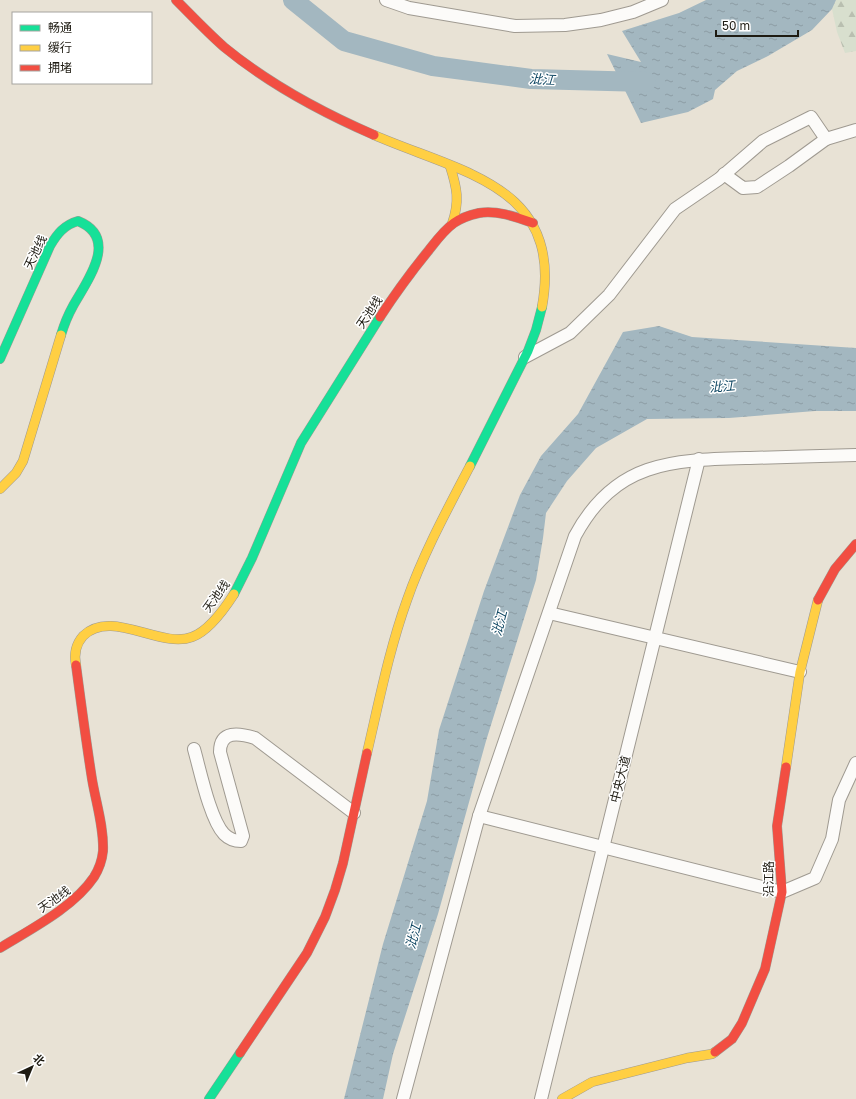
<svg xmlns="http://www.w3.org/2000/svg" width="856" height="1099" font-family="'Golos Text','Noto Sans SC',sans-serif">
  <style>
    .forest { fill: url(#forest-firs) }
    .water { fill: url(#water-ripples) }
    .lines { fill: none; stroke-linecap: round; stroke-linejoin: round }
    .river { stroke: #a3b7c0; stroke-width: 20 }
    .street-casing { stroke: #9f9a91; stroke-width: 14 }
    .fast-casing { stroke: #9f9a91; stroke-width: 10 }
    .slow-casing { stroke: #9f9a91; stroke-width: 10 }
    .jam-casing { stroke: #9f9a91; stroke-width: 10 }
    .street { stroke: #fcfbf9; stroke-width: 12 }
    .fast { stroke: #16e098; stroke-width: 9 }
    .slow { stroke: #ffcf43; stroke-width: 9 }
    .jam { stroke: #f24e42; stroke-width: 9 }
    .labels { text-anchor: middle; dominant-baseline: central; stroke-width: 3; stroke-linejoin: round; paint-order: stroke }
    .street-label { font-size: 12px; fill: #1e1b12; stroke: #fff }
    .water-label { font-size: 13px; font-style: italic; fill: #0e4662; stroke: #fff }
  </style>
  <defs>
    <pattern id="forest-firs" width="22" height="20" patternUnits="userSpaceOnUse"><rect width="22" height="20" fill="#d8dfce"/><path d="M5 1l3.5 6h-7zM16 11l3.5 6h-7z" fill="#b9bfb0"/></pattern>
    <pattern id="water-ripples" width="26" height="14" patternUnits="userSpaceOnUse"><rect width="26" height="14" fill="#a3b7c0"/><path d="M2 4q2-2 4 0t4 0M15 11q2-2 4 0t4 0" fill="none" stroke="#8c9da4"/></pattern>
  </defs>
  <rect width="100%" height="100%" fill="#e8e2d5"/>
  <polygon class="forest" points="836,0 856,0 856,51 845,53 837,32 832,9"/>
  <g class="water">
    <polygon points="706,0 836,0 832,9 812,30 768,56 737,71 715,90 713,99 688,112 641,123 607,54 641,62 622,31 679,13"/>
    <polygon points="659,326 692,337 856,348 856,411 815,411 729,418 647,419 596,448 567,481 546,513 543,538 536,580 486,741 438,914 393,1054 383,1099 344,1099 383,944 427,801 439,730 484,591 520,495 541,456 578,414 623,332"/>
  </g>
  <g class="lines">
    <polyline class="river" points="293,0 344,41 433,66 531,79 646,82"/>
    <defs>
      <g id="street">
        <polyline points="386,0 409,8 515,26 565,25 601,20 633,12 662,0"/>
        <polyline points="724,174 743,188 757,187 789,166 826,139"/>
        <polyline points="525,357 570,333 609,295 675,209 719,179 763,141 811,117 826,139 856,130"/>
        <polyline points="549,613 800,672"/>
        <path d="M194,749C200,770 210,819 224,834C229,839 234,841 241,841L243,836L220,752C220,730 239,733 255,738L354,813"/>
        <polyline points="479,816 782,892 815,878 832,839 839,800 856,763"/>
        <path d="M403,1099L479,816L575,536C616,460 673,460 750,458C785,457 821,456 856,455"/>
        <polyline points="541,1099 699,459"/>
      </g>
      <g id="fast">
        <path d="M0,359L50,246C57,234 64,225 78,221C120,238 87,281 73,306C68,315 64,325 61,335"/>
        <polyline points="470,466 528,351 536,330 542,307"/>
        <polyline points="234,594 252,558 301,443 380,317"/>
        <polyline points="209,1099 240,1053"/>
      </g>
      <g id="slow">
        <path d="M374,135C461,173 564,185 542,307"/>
        <path d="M450,166C457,188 460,201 452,224"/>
        <polyline points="0,489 16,473 23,461 61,335"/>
        <path d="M76,665C74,655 76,644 83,636C111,608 160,649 192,637C209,631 225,608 234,594"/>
        <path d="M367,753C379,702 389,650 407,600C423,554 447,510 470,466"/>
        <polyline points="786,767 800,672 818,600"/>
        <polyline points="562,1099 592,1082 687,1058 712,1054 715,1052"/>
      </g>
      <g id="jam">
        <path d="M176,0C192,16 207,32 224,47C269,84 321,112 374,135"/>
        <path d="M380,317C395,294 411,272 429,250C436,241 444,230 454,223C461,218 470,215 479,213C497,210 516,217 533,223"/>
        <polyline points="818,600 835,569 856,544"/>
        <path d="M0,948C31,929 74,907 94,877C99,869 102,861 103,851C104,827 96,803 92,779C86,741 81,703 76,665"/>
        <polyline points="715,1052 732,1039 742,1023 765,969 782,892 777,826 786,767"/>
        <polyline points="240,1053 307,953 325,917 335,890 343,863 367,753"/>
      </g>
    </defs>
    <use href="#street" class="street-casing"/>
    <use href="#fast" class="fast-casing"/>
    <use href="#slow" class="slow-casing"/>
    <use href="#jam" class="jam-casing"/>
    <use href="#street" class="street"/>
    <use href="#fast" class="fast"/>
    <use href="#slow" class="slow"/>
    <use href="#jam" class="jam"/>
  </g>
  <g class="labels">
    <g class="street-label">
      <text transform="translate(35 252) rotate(-64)">天池线</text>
      <text transform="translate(369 312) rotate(-56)">天池线</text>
      <text transform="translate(216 596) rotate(-54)">天池线</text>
      <text transform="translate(620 779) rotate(-76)">中央大道</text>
      <text transform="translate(768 879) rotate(-90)">沿江路</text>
      <text transform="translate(54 899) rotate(-35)">天池线</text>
    </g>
    <g class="water-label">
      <text transform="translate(542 79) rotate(3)">沘江</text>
      <text transform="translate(722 386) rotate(-4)">沘江</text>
      <text transform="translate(499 623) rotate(-75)">沘江</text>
      <text transform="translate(413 936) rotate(-75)">沘江</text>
    </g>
  </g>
  <rect x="12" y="12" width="140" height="72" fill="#ffffff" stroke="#a5a4a0"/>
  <rect x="20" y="25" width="20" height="6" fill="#16e098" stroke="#a5a4a0"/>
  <text x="48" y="32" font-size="12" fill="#1e1b12">畅通</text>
  <rect x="20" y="45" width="20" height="6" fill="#ffcf43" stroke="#a5a4a0"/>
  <text x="48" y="52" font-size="12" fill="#1e1b12">缓行</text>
  <rect x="20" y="65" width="20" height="6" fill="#f24e42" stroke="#a5a4a0"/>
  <text x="48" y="72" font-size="12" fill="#1e1b12">拥堵</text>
  <g transform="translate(32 1067) rotate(44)" stroke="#ffffff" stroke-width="3" paint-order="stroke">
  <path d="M0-3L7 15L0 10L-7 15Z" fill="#1e1b12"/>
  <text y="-6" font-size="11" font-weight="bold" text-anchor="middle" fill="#1e1b12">北</text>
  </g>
  <path d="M716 30v6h82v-6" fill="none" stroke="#1e1b12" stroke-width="2"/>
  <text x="722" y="30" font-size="12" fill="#1e1b12" stroke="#ffffff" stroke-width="3" paint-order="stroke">50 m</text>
</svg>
